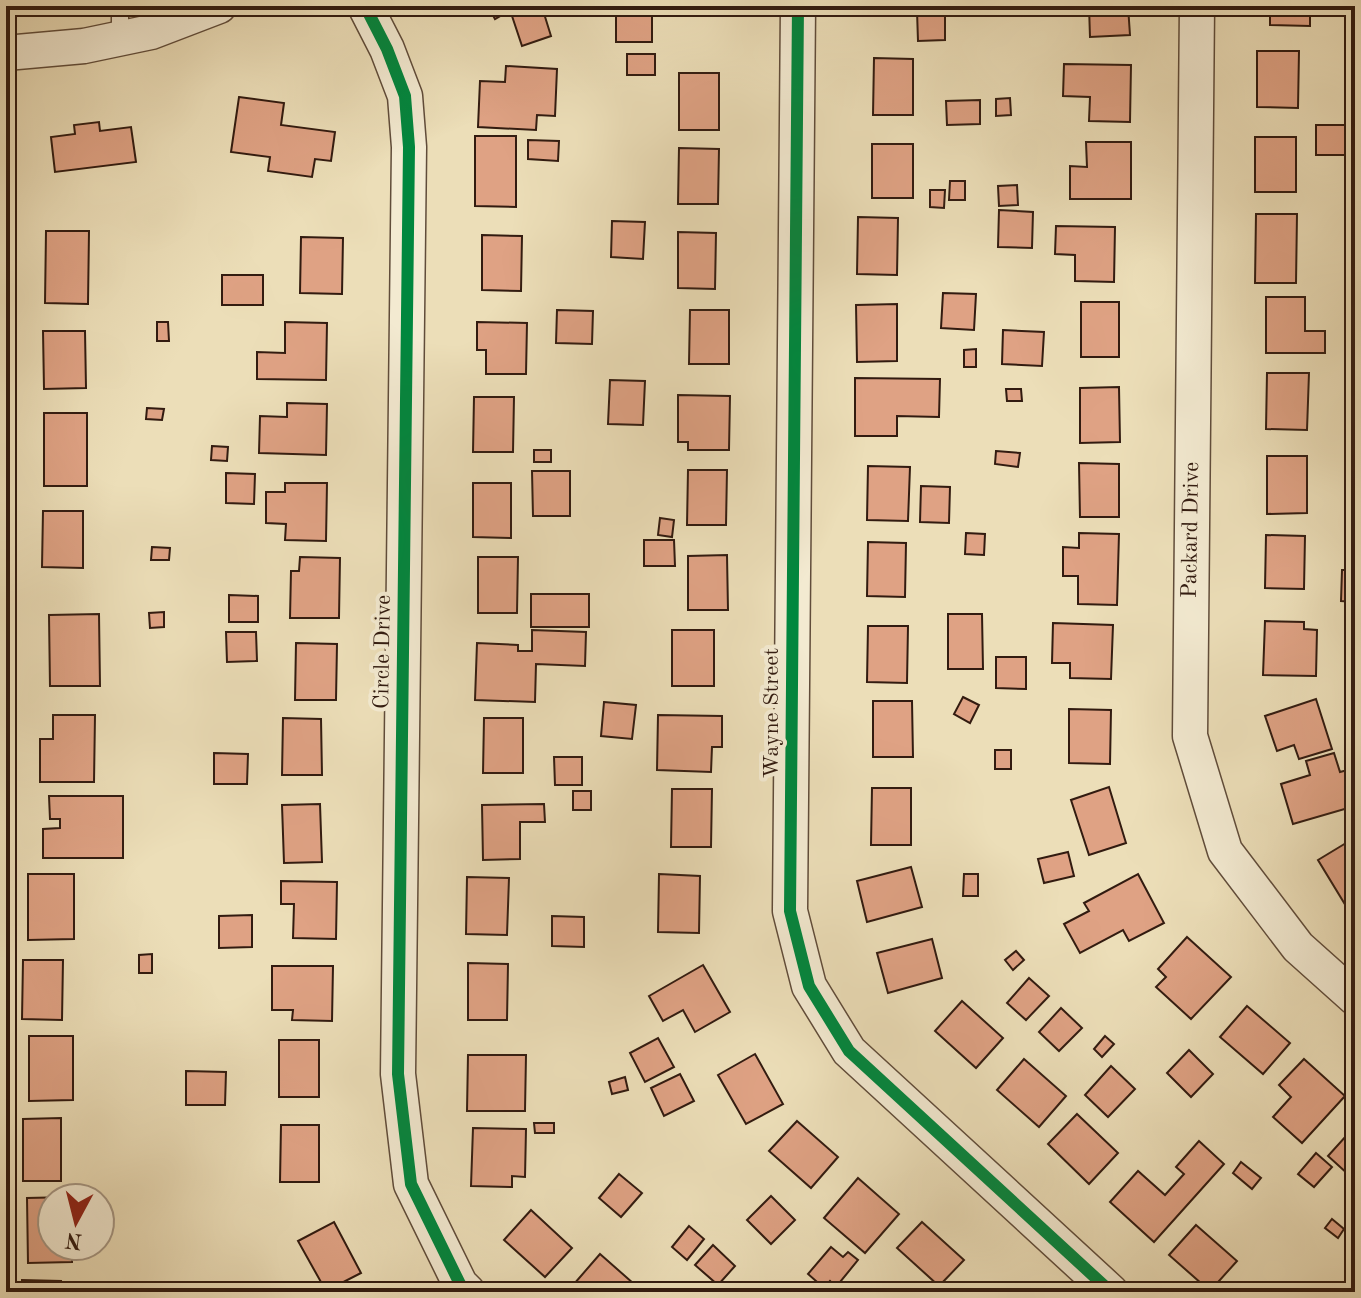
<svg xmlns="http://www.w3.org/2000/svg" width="1361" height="1298" font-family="'Old Standard TT',serif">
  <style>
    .building { fill: #dfa284; stroke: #321b10; stroke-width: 2 }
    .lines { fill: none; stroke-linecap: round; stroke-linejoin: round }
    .service-casing { stroke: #604c3a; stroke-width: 19 }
    .minor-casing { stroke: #604c3a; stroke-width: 37 }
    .service { stroke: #f3ead1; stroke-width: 16 }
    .minor { stroke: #f3ead1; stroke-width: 34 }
    .cycleway-casing { stroke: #f3ead1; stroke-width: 17 }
    .cycleway { stroke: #00873e; stroke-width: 12 }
    .labels { text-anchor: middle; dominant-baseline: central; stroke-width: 8; stroke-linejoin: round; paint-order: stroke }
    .street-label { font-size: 22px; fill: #321b10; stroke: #f3ead1 }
  </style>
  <rect width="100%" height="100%" fill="#ecdeb8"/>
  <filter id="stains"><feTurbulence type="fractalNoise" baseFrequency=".0025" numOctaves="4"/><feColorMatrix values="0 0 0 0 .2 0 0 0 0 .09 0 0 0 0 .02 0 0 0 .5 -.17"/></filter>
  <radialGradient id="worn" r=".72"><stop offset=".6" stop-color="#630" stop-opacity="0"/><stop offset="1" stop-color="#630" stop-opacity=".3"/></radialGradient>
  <g class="building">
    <polygon points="488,6 516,6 516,7 495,19"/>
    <polygon points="1089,6 1128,6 1130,35 1090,37"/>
    <polygon points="1270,6 1310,6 1310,26 1270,25"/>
    <polygon points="542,7 551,36 522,46 512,16"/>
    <polygon points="917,11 945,11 945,40 918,41"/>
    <rect x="616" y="13" width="36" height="29"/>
    <polygon points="1257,51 1299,51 1298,108 1257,107"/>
    <rect x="627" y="54" width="28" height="21"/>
    <polygon points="874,58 913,59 913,115 873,115"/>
    <polygon points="1064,64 1131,65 1130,122 1089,121 1090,97 1063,96"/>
    <polygon points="506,66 557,69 555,116 537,115 536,130 478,127 480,81 505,82"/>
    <rect x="679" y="73" width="40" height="57"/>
    <polygon points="1351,80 1355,80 1355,118 1348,117"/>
    <polygon points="239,97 284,103 281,125 335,132 331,161 315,159 312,177 268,171 270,157 231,152"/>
    <polygon points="1010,98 1011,115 996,116 996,99"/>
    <polygon points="980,100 980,124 947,125 946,101"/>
    <polygon points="99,122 100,131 131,127 136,162 55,172 51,137 75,134 74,125"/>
    <polygon points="1316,125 1354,125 1355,155 1316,155"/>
    <polygon points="475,136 516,136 516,207 475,206"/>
    <rect x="1255" y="137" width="41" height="55"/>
    <polygon points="528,140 559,141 558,161 528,159"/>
    <polygon points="1086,142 1131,142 1131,199 1070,199 1070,166 1087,167"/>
    <rect x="872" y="144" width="41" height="54"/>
    <polygon points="679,148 719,149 718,204 678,204"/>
    <polygon points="950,181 965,181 965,200 949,200"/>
    <polygon points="1017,185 1018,205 999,206 998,186"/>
    <polygon points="930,190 945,190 944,208 930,207"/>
    <polygon points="999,210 1033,212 1032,248 998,247"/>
    <polygon points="1256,214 1297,214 1296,283 1255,283"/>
    <polygon points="858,217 898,218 897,275 857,274"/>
    <polygon points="612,221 645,222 643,259 611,257"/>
    <polygon points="1056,226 1115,227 1114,282 1075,281 1075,255 1055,254"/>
    <polygon points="46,231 89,231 88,304 45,303"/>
    <polygon points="678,232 716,233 715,289 678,288"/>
    <polygon points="482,235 522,236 521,291 482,290"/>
    <polygon points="301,237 343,238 342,294 300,293"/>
    <rect x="222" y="275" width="41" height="30"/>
    <polygon points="943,293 976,294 974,330 941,328"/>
    <polygon points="1266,297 1305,297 1305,331 1325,331 1325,353 1266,353"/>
    <rect x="1081" y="302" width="38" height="55"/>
    <polygon points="897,304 897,361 857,362 856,305"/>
    <polygon points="557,310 593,311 592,344 556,343"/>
    <polygon points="690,310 729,310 729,364 689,364"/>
    <polygon points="157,322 168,322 169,341 157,341"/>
    <polygon points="285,322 327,323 326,380 257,379 257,352 285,353"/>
    <polygon points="477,322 527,323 526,374 486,374 486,350 477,350"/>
    <polygon points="1003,330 1044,332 1042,366 1002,364"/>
    <polygon points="43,331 85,331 86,388 44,389"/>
    <polygon points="976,349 976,367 964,367 964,350"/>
    <polygon points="1267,373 1309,373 1307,430 1266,429"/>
    <polygon points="855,378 940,379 939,417 897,416 897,436 855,436"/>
    <polygon points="610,380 645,381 643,425 608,424"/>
    <polygon points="1119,387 1120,442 1080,443 1080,388"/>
    <polygon points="1006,389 1021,389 1022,401 1007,401"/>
    <polygon points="678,395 730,396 729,450 688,450 688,442 678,442"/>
    <polygon points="474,397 514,397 513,452 473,452"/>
    <polygon points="287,403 327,404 326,455 259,453 260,416 287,417"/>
    <polygon points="147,408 164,409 162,420 146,419"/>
    <rect x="44" y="413" width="43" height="73"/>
    <polygon points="212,446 228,447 227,461 211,460"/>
    <rect x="534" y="450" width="17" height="12"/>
    <polygon points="996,451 1020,453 1018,467 995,464"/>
    <polygon points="1267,456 1307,456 1307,513 1267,514"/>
    <polygon points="1079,463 1119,464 1119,517 1080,517"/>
    <polygon points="868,466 910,467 908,521 867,520"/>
    <polygon points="688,470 727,470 726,525 687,525"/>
    <polygon points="532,471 570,471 570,516 533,516"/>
    <polygon points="226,473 255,474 254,504 226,503"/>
    <polygon points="285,483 327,483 326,541 285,540 286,524 266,523 266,492 285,492"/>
    <polygon points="473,483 511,483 511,538 473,537"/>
    <polygon points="921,486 950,487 949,523 920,522"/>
    <polygon points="43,511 83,511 83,568 42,567"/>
    <polygon points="660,518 674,520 672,537 658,535"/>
    <polygon points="966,533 985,534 984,555 965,554"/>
    <polygon points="1079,533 1119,534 1117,605 1078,604 1078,576 1063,576 1063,547 1079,548"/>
    <polygon points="1266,535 1305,536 1304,589 1265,588"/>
    <polygon points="644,540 674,540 675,566 644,566"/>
    <polygon points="868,542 906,543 905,597 867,596"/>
    <polygon points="152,547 170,548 169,560 151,560"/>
    <polygon points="727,555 728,610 688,610 688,556"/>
    <polygon points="300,557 340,558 339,618 290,618 291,571 299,571"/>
    <polygon points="478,557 518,557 517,613 478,613"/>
    <polygon points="1342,570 1355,570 1355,602 1341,601"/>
    <rect x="531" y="594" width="58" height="33"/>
    <polygon points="229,595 258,596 258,622 229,622"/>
    <polygon points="164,612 164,627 150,628 149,613"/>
    <polygon points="99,614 100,686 50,686 49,615"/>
    <polygon points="948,614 982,614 983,669 948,669"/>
    <polygon points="1265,621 1304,622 1304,629 1317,630 1316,676 1263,675"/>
    <polygon points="1053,623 1113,625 1111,679 1070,678 1070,663 1052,663"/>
    <polygon points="868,626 908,626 907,683 867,682"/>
    <polygon points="532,630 586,632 585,666 536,664 535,702 475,700 477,643 518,645 518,651 532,651"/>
    <rect x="672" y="630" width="42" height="56"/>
    <polygon points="226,632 256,632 257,661 227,662"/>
    <polygon points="296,643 337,644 336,700 295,700"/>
    <polygon points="996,657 1026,657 1026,689 996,688"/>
    <polygon points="963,697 979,705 970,723 954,714"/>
    <polygon points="1316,699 1332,749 1299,759 1294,745 1277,751 1265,716"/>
    <polygon points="873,701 912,701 913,757 873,757"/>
    <polygon points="604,702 636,705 632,739 601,736"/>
    <polygon points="1069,709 1111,710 1110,764 1069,763"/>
    <polygon points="53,715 95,715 94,782 40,782 40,739 53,739"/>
    <polygon points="658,715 722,716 722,747 712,747 711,772 657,770"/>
    <polygon points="283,718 321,719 322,775 282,775"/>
    <polygon points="484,718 523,718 523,773 483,773"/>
    <rect x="995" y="750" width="16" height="19"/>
    <polygon points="214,753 248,754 247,784 214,784"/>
    <polygon points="1334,753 1340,772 1355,768 1355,806 1293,824 1281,784 1310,775 1306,761"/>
    <polygon points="554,757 582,757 582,785 555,785"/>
    <polygon points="1109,787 1126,843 1089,855 1071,800"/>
    <polygon points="872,788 911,788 911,845 871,845"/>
    <polygon points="672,789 712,789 711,847 671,847"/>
    <rect x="573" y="791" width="18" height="19"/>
    <polygon points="49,796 123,796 123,858 43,858 43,829 60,828 60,819 50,819"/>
    <polygon points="320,804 322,862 284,863 282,805"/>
    <polygon points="544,804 545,822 520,822 520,859 483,860 482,805"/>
    <polygon points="1351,840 1355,846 1355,900 1346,906 1318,860"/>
    <polygon points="1068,852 1074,876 1044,883 1038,859"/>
    <polygon points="911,867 922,907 867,922 857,881"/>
    <polygon points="28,874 74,874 74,939 28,940"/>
    <polygon points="659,874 700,876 699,933 658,932"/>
    <polygon points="964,874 978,874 978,896 963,896"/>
    <polygon points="1138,874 1164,923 1129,941 1123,930 1080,953 1064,924 1089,911 1084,903"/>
    <polygon points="467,877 509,878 507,935 466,934"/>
    <polygon points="281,881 337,882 336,939 293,938 294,904 281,904"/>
    <polygon points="252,915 252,947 219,948 219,916"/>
    <polygon points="552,916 584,917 584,947 552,946"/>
    <polygon points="1187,937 1231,977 1191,1019 1156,987 1166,977 1158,969"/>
    <polygon points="932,939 942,978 888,993 877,953"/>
    <polygon points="1016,951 1024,960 1013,970 1005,960"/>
    <polygon points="152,954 152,973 139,973 139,955"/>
    <polygon points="23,960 63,960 62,1020 22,1019"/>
    <polygon points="468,963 508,964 507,1020 468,1020"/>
    <polygon points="703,965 730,1012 695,1032 683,1010 663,1021 649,996"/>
    <polygon points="272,966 333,966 332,1021 292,1020 293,1010 272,1010"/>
    <polygon points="1029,978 1049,996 1026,1020 1007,1003"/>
    <polygon points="962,1001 1003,1038 976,1068 935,1031"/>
    <polygon points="1247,1006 1290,1043 1263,1074 1220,1037"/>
    <polygon points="1061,1008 1082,1028 1059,1051 1039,1032"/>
    <polygon points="29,1036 73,1036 73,1100 29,1101"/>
    <polygon points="1105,1036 1114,1044 1102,1057 1094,1049"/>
    <polygon points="658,1038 674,1067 645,1082 630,1053"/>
    <rect x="279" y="1040" width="40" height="57"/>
    <polygon points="1189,1050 1213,1074 1191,1097 1167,1073"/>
    <polygon points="755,1054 783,1104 746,1124 718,1075"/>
    <polygon points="468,1055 526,1055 525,1111 467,1111"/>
    <polygon points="1024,1059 1066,1096 1039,1127 997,1090"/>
    <polygon points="1304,1059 1345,1096 1302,1143 1273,1117 1291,1097 1279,1085"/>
    <polygon points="1111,1066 1135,1089 1108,1117 1085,1095"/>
    <polygon points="186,1071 226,1072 225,1105 186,1105"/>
    <polygon points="680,1074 694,1101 664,1116 651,1088"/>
    <polygon points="625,1077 628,1090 612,1094 609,1082"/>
    <polygon points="1077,1114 1118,1153 1089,1184 1048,1144"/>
    <polygon points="61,1118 61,1181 23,1181 23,1119"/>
    <polygon points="797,1121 838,1157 811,1188 769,1151"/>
    <polygon points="534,1123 554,1123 554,1133 535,1133"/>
    <polygon points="281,1125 319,1125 319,1182 280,1182"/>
    <polygon points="1355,1126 1355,1168 1349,1175 1328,1156"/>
    <polygon points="473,1128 526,1129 525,1177 512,1176 512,1187 471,1186"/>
    <polygon points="1199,1141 1224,1164 1154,1242 1110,1202 1138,1171 1165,1195 1184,1174 1176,1167"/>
    <polygon points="1316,1153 1332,1167 1314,1187 1298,1174"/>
    <polygon points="1241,1162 1261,1178 1252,1189 1233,1173"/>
    <polygon points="619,1174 642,1193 621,1217 599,1198"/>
    <polygon points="858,1178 899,1214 865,1253 824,1218"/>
    <polygon points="771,1196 795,1220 771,1244 747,1220"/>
    <polygon points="71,1197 52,1198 52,1246 72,1246 72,1262 28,1263 27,1198"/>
    <polygon points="531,1210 572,1248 545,1277 504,1240"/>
    <polygon points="1332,1219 1344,1229 1338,1238 1325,1228"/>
    <polygon points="334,1222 361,1273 326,1291 298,1241"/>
    <polygon points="922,1222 964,1260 939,1286 897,1248"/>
    <polygon points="1196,1225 1237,1261 1210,1291 1169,1255"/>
    <polygon points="689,1226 704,1239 687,1260 672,1247"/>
    <polygon points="713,1245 735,1266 718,1285 695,1265"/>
    <polygon points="831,1247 843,1257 848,1252 858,1260 836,1287 830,1281 824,1288 808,1274"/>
    <polygon points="600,1254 642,1291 641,1292 582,1292 574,1284"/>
    <polygon points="22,1280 61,1281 60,1292 22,1292"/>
  </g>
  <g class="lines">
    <defs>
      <polyline id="service" points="120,39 120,6"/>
      <g id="minor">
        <polyline points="365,6 387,49 405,96 409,147 398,1074 411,1184 460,1284 468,1292"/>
        <polyline points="798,6 790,911 809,986 849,1051 1111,1292"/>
        <polyline points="1197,6 1190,736 1225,851 1298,947 1355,998"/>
        <polyline points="6,53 84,46 151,32 219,6"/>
      </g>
    </defs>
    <use href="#service" class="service-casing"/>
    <use href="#minor" class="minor-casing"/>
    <use href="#service" class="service"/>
    <use href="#minor" class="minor"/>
    <defs>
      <g id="cycleway">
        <polyline points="365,6 387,49 405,96 409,147 398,1074 411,1184 460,1284 468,1292"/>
        <polyline points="798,6 790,911 809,986 849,1051 1111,1292"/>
      </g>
    </defs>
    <use href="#cycleway" class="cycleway-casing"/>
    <use href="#cycleway" class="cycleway"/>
  </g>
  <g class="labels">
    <g class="street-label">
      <text transform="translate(1191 530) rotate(-89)">Packard Drive</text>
      <text transform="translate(383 652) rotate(-89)">Circle Drive</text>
      <text transform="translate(772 713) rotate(-90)">Wayne Street</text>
    </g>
  </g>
  <rect width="1361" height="1298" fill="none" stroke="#ecdeb8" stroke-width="32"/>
  <rect x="8" y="8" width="1345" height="1282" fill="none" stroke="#321b10" stroke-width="4"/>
  <rect x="16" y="16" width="1329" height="1266" fill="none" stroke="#321b10" stroke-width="2"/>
  <g transform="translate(76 1222) rotate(187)"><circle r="38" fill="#f3ead1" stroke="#a69784" stroke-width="2"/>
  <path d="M0-6L14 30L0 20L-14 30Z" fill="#8f2418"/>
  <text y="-12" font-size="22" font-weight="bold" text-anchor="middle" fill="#321b10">N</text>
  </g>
  <rect width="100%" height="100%" filter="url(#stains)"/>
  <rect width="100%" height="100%" fill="url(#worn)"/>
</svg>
